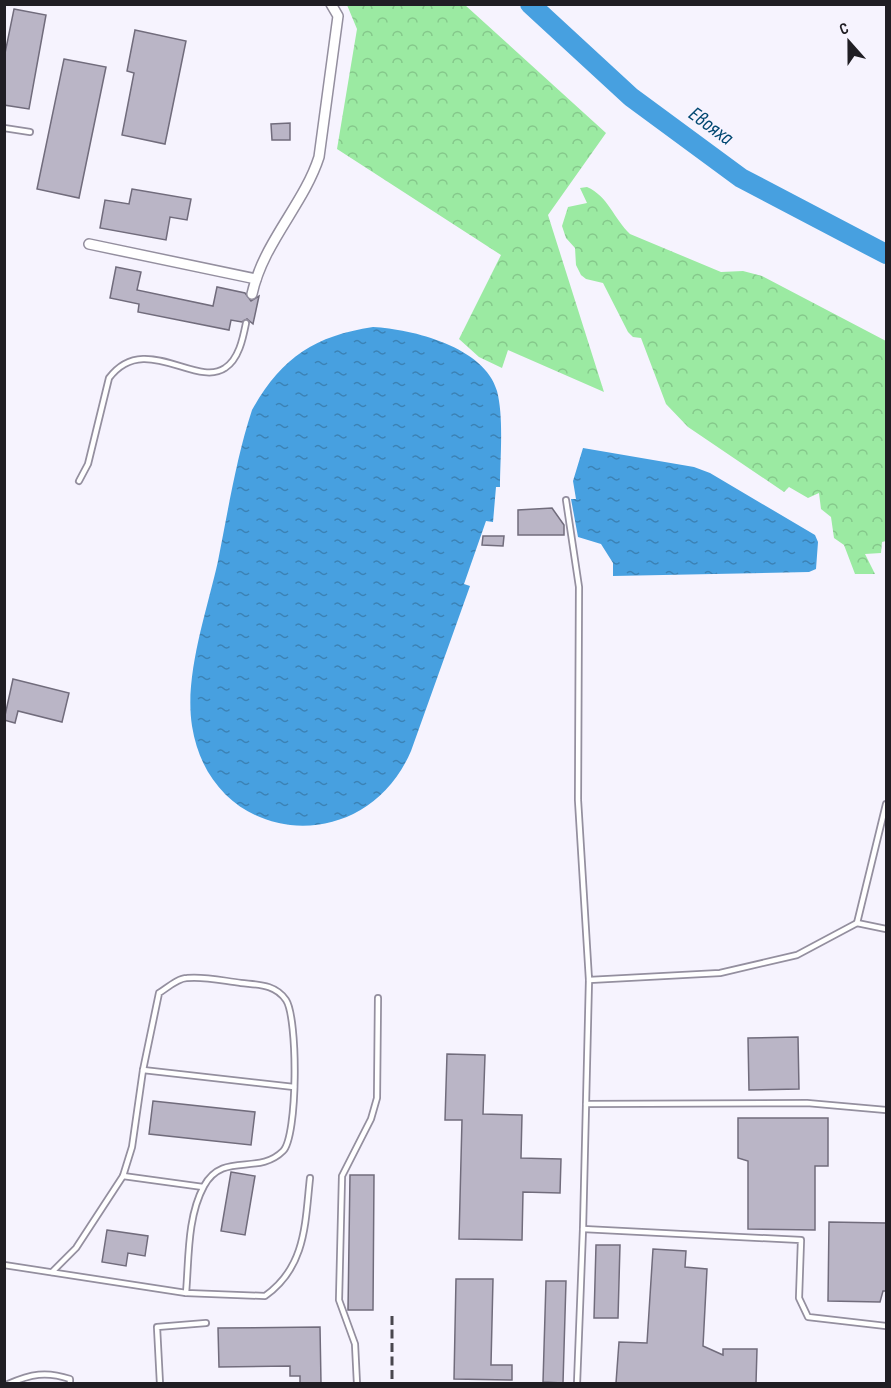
<svg xmlns="http://www.w3.org/2000/svg" width="891" height="1388" font-family="'Sofia Sans Condensed',sans-serif">
  <style>
    .forest { fill: url(#forest-crowns) }
    .water { fill: url(#water-ripples) }
    .lines { fill: none; stroke-linecap: round; stroke-linejoin: round }
    .river { stroke: #47a0e0; stroke-width: 20 }
    .building { fill: #bab5c6; stroke: #716c7c; stroke-width: 1.5 }
    .lane-casing { stroke: #948f9f; stroke-width: 8 }
    .street-casing { stroke: #948f9f; stroke-width: 12 }
    .lane { stroke: #fff; stroke-width: 4.5 }
    .street { stroke: #fff; stroke-width: 9 }
    .rail { stroke: #49474e; stroke-width: 3; stroke-dasharray: 9 4.5; stroke-linecap: butt }
    .labels { text-anchor: middle; dominant-baseline: central; stroke-width: 4.5; stroke-linejoin: round; paint-order: stroke }
    .water-label { font-size: 21px; font-style: italic; fill: #004771; stroke: #f6f3fe }
  </style>
  <defs>
    <pattern id="forest-crowns" width="20" height="18" patternUnits="userSpaceOnUse" patternTransform="scale(1.5)"><rect width="20" height="18" fill="#9beaa2"/><path d="M2 6a3 3 0 1 1 6 0M12 15a3 3 0 1 1 6 0" fill="none" stroke="#85c88b"/></pattern>
    <pattern id="water-ripples" width="26" height="14" patternUnits="userSpaceOnUse" patternTransform="scale(1.5)"><rect width="26" height="14" fill="#47a0e0"/><path d="M2 4q2-2 4 0t4 0M15 11q2-2 4 0t4 0" fill="none" stroke="#3b82b5"/></pattern>
  </defs>
  <rect width="100%" height="100%" fill="#f6f3fe"/>
  <g class="forest">
    <polygon points="347,5 465,5 606,133 548,215 604,392 508,350 502,368 479,357 459,339 501,255 337,149 357,29"/>
    <path d="M587,187C608,196 614,219 630,234L721,272L743,271L762,276L886,341V541L882,542L881,553L865,554L875,574H855L844,545L834,538L831,517L821,509L819,493L808,498L789,487L784,492L688,427L666,404L641,338L633,337L628,332L603,283L586,279L581,275L576,265L575,248L566,238L562,226L568,207L587,203L580,188Z"/>
  </g>
  <g class="water">
    <path d="M373,327C412,329 485,347 497,391C504,418 500,459 500,487H496L493,522L486,521L464,584L470,586L411,751C364,861 211,847 192,726C184,675 207,611 218,561C228,511 236,459 252,410C281,358 314,336 373,327Z"/>
    <polygon points="583,448 694,467 710,473 815,535 818,542 816,569 809,572 613,576 613,563 601,544 578,537 571,499 576,499 573,481"/>
  </g>
  <g class="lines">
    <polyline class="river" points="530,4 631,97 741,178 886,254"/>
  </g>
  <g class="building">
    <polygon points="14,9 46,15 29,109 4,105 4,58"/>
    <polygon points="135,30 186,41 165,144 122,135 134,73 127,71"/>
    <polygon points="64,59 106,67 79,198 37,189"/>
    <polygon points="290,123 290,140 272,140 271,124"/>
    <polygon points="132,189 191,199 187,220 170,217 166,240 100,228 105,200 129,204"/>
    <polygon points="116,267 141,272 137,290 213,306 217,287 245,293 251,301 259,296 253,324 247,319 242,322 231,320 229,330 138,312 139,304 110,298"/>
    <polygon points="552,508 564,525 564,535 518,535 518,510"/>
    <polygon points="483,536 504,536 503,546 482,545"/>
    <polygon points="13,679 69,693 62,722 18,711 15,723 4,720"/>
    <polygon points="798,1037 799,1089 749,1090 748,1038"/>
    <polygon points="447,1054 485,1055 483,1114 522,1115 521,1158 561,1159 560,1193 523,1192 522,1240 459,1239 462,1120 445,1120"/>
    <polygon points="153,1101 255,1112 251,1145 149,1134"/>
    <polygon points="738,1118 828,1118 828,1166 815,1166 815,1230 748,1229 748,1161 738,1158"/>
    <polygon points="231,1172 255,1176 245,1235 221,1231"/>
    <polygon points="350,1175 374,1175 373,1310 348,1310"/>
    <polygon points="829,1222 886,1223 886,1291 883,1291 880,1302 828,1301"/>
    <polygon points="107,1230 148,1236 145,1256 128,1253 126,1266 102,1262"/>
    <polygon points="596,1245 620,1245 618,1318 594,1318"/>
    <polygon points="653,1249 686,1251 685,1267 707,1269 703,1346 723,1355 723,1349 757,1349 756,1383 616,1383 619,1342 647,1343"/>
    <polygon points="456,1279 493,1279 491,1365 512,1365 512,1380 454,1379"/>
    <polygon points="546,1281 566,1281 563,1383 543,1382"/>
    <polygon points="320,1327 321,1383 300,1383 300,1376 290,1376 290,1366 219,1367 218,1328"/>
  </g>
  <g class="lines">
    <defs>
      <g id="lane">
        <polyline points="4,128 30,132"/>
        <path d="M79,481L88,464L109,378C144,331 196,388 225,368C239,359 243,338 246,323"/>
        <polyline points="566,500 579,587 578,800 589,980 720,973 797,955 857,923 886,929"/>
        <polyline points="857,923 886,804"/>
        <polyline points="143,1070 294,1087"/>
        <polyline points="586,1104 807,1103 886,1110"/>
        <polyline points="123,1176 203,1187"/>
        <polyline points="583,1229 801,1240 799,1298 808,1317 886,1326"/>
        <path d="M4,1265L186,1293L265,1296C306,1267 305,1224 310,1178"/>
        <path d="M52,1272L76,1248L123,1176L132,1147L143,1070L159,993C167,988 178,978 187,978C204,976 224,981 241,983C258,985 275,984 286,1000C298,1018 298,1136 283,1151C258,1176 223,1151 204,1186C187,1217 189,1259 186,1293"/>
        <path d="M8,1384C31,1374 46,1371 70,1379V1384"/>
        <polyline points="160,1384 157,1327 206,1323"/>
        <polyline points="357,1384 355,1344 339,1300 342,1176 371,1119 377,1098 378,998"/>
        <polyline points="577,1384 583,1229 589,980"/>
      </g>
      <g id="street">
        <polyline points="89,244 256,279"/>
        <path d="M252,294C263,243 304,204 319,157L338,16L331,4"/>
      </g>
    </defs>
    <use href="#lane" class="lane-casing"/>
    <use href="#street" class="street-casing"/>
    <use href="#lane" class="lane"/>
    <use href="#street" class="street"/>
    <polyline class="rail" points="392,1316 392,1384"/>
  </g>
  <g class="labels">
    <g class="water-label">
      <text transform="translate(711 126) rotate(36)">Евояха</text>
    </g>
  </g>
  <rect width="891" height="1388" fill="none" stroke="#201e24" stroke-width="12"/>
  <g transform="translate(849 42) rotate(339)" stroke="#f6f3fe" stroke-width="4.5" paint-order="stroke">
  <path d="M0-4.5L10 22L0 15L-10 22Z" fill="#201e24"/>
  <text y="-9" font-size="16" font-weight="bold" text-anchor="middle" fill="#201e24">С</text>
  </g>
</svg>
